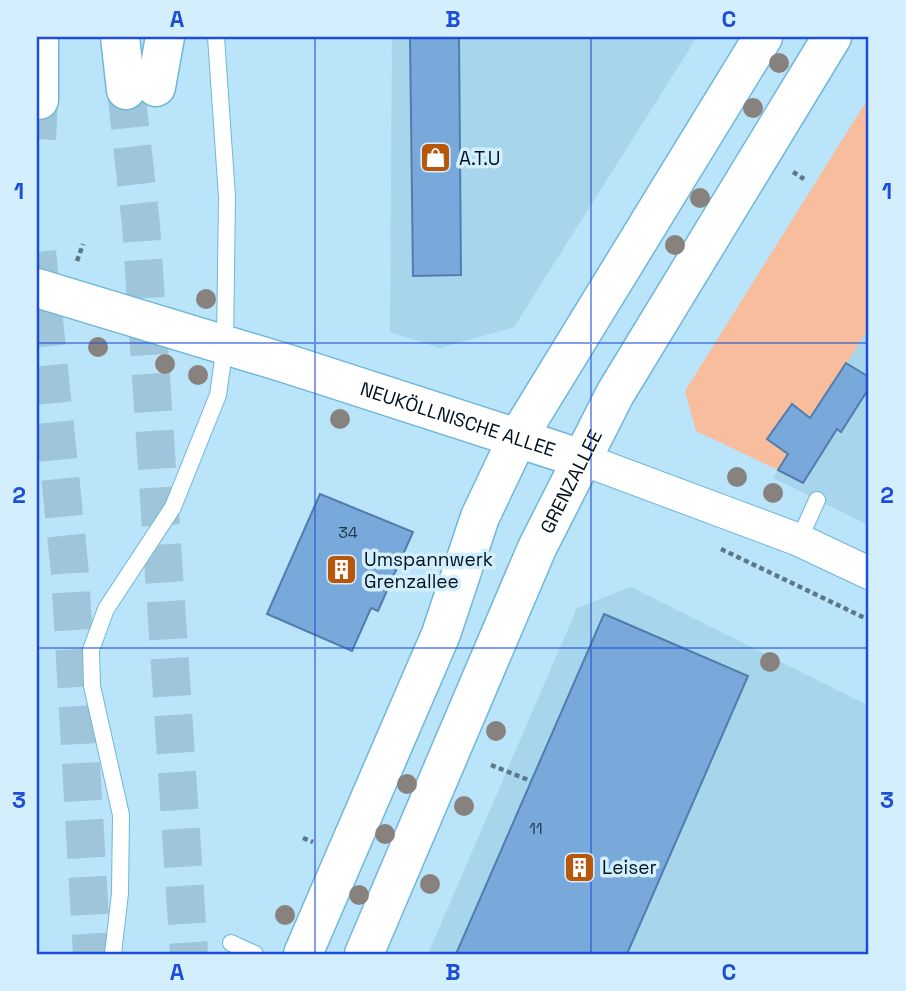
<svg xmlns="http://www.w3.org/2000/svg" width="906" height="991" font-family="'Space Grotesk',sans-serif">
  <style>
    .built { fill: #a7d5ec }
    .green { fill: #f7bd9d }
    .building { fill: #79a8da; stroke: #507dad; stroke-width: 2 }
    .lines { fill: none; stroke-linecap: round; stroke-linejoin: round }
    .motorway-tunnel { stroke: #9ec5d9; stroke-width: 38; stroke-dasharray: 38 19; stroke-linecap: butt }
    .service-casing { stroke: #6eb7da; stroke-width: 18 }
    .minor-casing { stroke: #6eb7da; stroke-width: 34 }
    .tertiary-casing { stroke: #6eb7da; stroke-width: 41 }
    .secondary-casing { stroke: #6eb7da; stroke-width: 41 }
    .motorway-casing { stroke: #6eb7da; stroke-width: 41 }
    .path { stroke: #5a7888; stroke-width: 4.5; stroke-dasharray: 5 3.5; stroke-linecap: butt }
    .service { stroke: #fff; stroke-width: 16 }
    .minor { stroke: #fff; stroke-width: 32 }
    .tertiary { stroke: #fff; stroke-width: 38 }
    .secondary { stroke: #fff; stroke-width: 38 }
    .motorway { stroke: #fff; stroke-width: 38 }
    .tree { fill: #87827d }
    .grid { fill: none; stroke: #1d4ed8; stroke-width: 2; stroke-opacity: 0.55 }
    .labels { text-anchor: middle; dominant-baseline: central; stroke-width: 7; stroke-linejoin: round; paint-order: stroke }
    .number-label { font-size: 16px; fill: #1e384c }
    .poi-label { font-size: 19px; fill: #00131d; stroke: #d3effe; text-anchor: start }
    .street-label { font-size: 19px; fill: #00131d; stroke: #d3effe }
    .neatline { fill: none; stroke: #1d4ed8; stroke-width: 2.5 }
    .grid-label { font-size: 23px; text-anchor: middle; font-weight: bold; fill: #1d4ed8 }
  </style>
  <rect width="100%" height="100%" fill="#bae4fa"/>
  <g class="built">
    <polygon points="392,37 697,37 514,327 440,348 390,332"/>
    <polygon points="869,328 869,524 868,525 773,478"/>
    <polygon points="631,587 869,706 869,954 428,954 577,608"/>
  </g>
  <polygon class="green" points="869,97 869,328 778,470 696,431 685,391"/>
  <g class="building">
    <polygon points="410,37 459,37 461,275 413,276"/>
    <polygon points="846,363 869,377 869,388 841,432 837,429 803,483 778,470 788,454 767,439 792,404 810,418"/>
    <polygon points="320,494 413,532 378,611 371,608 352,651 267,614"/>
    <polygon points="604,614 748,676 627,954 456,954"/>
  </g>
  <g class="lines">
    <g class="motorway-tunnel">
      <polyline points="126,90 141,225 189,954"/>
      <polyline points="37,139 39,100"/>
      <polyline points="37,252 70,573 92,954"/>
    </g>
    <defs>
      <g id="service">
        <polyline points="799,540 817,500"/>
        <polyline points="231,943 255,954"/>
        <polyline points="113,954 120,893 121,815 92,686 91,650 106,609 173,507 218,395 225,345 227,197 216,37"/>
      </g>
      <polyline id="minor" points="582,459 799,540 869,573"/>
      <g id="tertiary">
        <path id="s1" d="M37,288L288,364L582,459"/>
      </g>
      <g id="secondary">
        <polyline points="303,954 441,634 480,517 518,437 763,37"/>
        <path id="s2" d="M364,954L537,548L615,394L832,37"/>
      </g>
      <g id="motorway">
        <polyline points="120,37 126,90"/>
        <polyline points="156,87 165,37"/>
        <polyline points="39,100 39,37"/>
      </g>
    </defs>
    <use href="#service" class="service-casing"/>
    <use href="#minor" class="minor-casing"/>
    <use href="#tertiary" class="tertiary-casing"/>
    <use href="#secondary" class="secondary-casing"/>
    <use href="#motorway" class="motorway-casing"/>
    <g class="path">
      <polyline points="793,172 804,179"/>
      <polyline points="77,261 83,244"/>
      <polyline points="721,549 869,620"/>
      <polyline points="491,765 531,781"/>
      <polyline points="303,838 313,842"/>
    </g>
    <use href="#service" class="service"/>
    <use href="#minor" class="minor"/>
    <use href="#tertiary" class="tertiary"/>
    <use href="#secondary" class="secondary"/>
    <use href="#motorway" class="motorway"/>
  </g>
  <g class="tree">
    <circle cx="779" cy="63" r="10"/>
    <circle cx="753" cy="108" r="10"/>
    <circle cx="700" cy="198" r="10"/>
    <circle cx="675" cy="245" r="10"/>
    <circle cx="206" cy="299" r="10"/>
    <circle cx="98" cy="347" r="10"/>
    <circle cx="165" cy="364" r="10"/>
    <circle cx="198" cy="375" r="10"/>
    <circle cx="340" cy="419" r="10"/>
    <circle cx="737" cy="477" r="10"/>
    <circle cx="773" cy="493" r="10"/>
    <circle cx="770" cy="662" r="10"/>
    <circle cx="496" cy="731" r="10"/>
    <circle cx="407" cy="784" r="10"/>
    <circle cx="464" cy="806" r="10"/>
    <circle cx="385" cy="834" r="10"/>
    <circle cx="430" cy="884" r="10"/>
    <circle cx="359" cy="895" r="10"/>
    <circle cx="285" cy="915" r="10"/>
  </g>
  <path class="grid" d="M315,37V954M591,37V954M37,343H869M37,648H869"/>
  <defs>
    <symbol id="shop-square" viewBox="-11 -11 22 22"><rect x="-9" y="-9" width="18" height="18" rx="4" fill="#b6570b" stroke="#d3effe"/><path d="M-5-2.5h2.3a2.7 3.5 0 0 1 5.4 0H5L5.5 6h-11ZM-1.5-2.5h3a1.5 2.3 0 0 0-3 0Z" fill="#fff"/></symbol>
    <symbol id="building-square" viewBox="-11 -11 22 22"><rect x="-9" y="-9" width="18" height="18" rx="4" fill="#b6570b" stroke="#d3effe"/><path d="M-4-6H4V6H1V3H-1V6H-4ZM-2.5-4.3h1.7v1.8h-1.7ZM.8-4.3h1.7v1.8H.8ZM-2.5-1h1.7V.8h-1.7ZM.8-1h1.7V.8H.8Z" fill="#fff"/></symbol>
  </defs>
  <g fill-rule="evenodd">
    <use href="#shop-square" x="418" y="140" width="35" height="35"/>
    <use href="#building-square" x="324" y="552" width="35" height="35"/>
    <use href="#building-square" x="562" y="850" width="35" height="35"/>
  </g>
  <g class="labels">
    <g class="number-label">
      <text x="348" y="532">34</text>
      <text x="536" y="828">11</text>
    </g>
    <g class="poi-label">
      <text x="459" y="158">A.T.U</text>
      <text x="364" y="559">Umspannwerk<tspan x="364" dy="22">Grenzallee</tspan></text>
      <text x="602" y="867">Leiser</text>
    </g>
    <g class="street-label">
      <text stroke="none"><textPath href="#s1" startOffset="441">NEUKÖLLNISCHE ALLEE</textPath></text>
      <text stroke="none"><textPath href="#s2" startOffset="516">GRENZALLEE</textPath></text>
    </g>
  </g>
  <rect width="906" height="991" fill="none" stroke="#d3effe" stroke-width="77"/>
  <rect x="38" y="38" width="829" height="915" class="neatline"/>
  <g class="grid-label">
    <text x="177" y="27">A</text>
    <text x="453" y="27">B</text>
    <text x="729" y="27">C</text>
    <text x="19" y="199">1</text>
    <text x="887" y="199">1</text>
    <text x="19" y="503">2</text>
    <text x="887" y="503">2</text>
    <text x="19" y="808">3</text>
    <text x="887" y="808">3</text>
    <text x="177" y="980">A</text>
    <text x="453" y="980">B</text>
    <text x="729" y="980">C</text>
  </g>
</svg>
